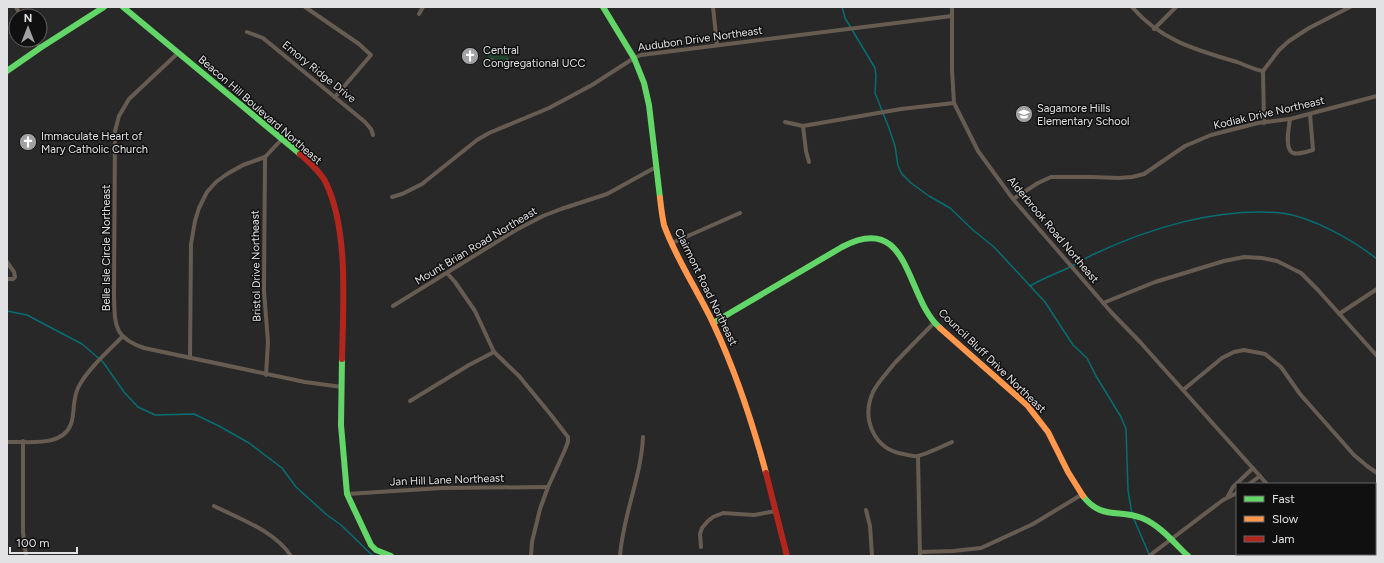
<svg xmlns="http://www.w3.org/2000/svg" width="1384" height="563" font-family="Figtree,sans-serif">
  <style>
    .cemetery { fill: url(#cemetery-stones) }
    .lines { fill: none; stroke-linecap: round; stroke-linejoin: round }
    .stream { stroke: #066f72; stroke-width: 1.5 }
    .street { stroke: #675c52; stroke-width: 4 }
    .fast { stroke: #63d668; stroke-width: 6 }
    .slow { stroke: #ff974d; stroke-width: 6 }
    .jam { stroke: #b3261e; stroke-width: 6 }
    .labels { text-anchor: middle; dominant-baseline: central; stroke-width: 3; stroke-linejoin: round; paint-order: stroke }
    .street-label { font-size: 11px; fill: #e2e2e4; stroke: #101011 }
    .poi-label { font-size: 11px; fill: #e2e2e4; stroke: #101011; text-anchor: start }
  </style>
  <defs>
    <pattern id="cemetery-stones" width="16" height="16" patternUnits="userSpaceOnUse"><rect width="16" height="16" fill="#20432c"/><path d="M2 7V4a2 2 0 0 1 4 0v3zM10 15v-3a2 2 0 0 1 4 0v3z" fill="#405e4a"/></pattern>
  </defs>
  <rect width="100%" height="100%" fill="#282829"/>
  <polygon class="cemetery" points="507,46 509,66 489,68 487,48"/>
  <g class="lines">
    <g class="stream">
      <polyline points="842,7 845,18 875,68 876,76 875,93 889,128 895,146 898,166 902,174 911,183 929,196 950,208 973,230 994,247 1045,302 1073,345 1087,358 1096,376 1121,417 1126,429 1128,490 1132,514"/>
      <path d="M1030,286C1042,279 1055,274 1068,268C1076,264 1084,259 1092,255C1149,228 1218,207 1282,213C1312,217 1353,240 1377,259"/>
      <polyline points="7,311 27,315 82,344 103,362 124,392 138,407 155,415 194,414 219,426 249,443 282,468 296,487 327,515 341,525 373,556"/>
      <polyline points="1133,517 1149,554"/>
    </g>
    <g class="street">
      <polyline points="16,7 21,16"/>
      <polyline points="305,7 359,44 371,55 335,97"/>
      <polyline points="713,7 717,45"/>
      <polyline points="952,7 952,70 954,103 978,151 1013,199 1111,312 1140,342 1267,484"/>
      <path d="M1132,7C1160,40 1196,50 1237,62C1245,65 1255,70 1263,71"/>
      <polyline points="419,14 423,7"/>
      <polyline points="1154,29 1176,7"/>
      <polyline points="247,32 263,38 365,122 371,129 373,135"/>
      <polyline points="35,40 40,48"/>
      <path d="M178,53L129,99L119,116L115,131L114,295C115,325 113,337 144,348L305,382L342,387"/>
      <path d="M1290,119C1289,127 1284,149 1293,153C1299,155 1308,151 1313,150L1310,114"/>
      <polyline points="785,122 803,126 901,109 954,103"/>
      <polyline points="1264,123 1263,71 1279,50 1289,41 1309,28 1350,7"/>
      <polyline points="803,126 806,151 809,162"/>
      <polyline points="265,157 264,291 268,342 266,375"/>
      <polyline points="392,197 402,194 422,184 477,140 489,133 549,108 592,85 634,58 641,55 673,51 952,16"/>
      <polyline points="1013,199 1038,183 1051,177 1092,177 1119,178 1132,177 1144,174 1185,146 1211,135 1258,123 1290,119 1377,96"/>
      <polyline points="672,243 740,213"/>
      <polyline points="7,262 14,272 15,277 13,279 7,279"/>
      <polyline points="447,273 455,282 475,311 494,352 519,376 551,415 568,437 568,442 564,452 548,487 540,509 532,542 531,556"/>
      <polyline points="1103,303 1155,282 1224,261 1244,257 1262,258 1277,261 1301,273 1318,290 1377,356"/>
      <polyline points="393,306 516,230 543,216 561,209 607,194 656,167"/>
      <polyline points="1339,314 1377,289"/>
      <path d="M934,323C920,337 906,351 893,365C886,374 878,382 873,392C861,419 874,449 903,454C908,455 914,457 918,456C927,454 943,446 952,442"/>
      <polyline points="190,358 191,244 195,221 199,208 207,192 216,182 227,174 243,165 265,157 282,139"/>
      <polyline points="1183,390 1222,358 1234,352 1244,350 1265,354 1281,367 1300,394 1354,455 1367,466 1377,473"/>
      <polyline points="410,401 469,365 494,352"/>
      <polyline points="23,441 23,532 26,556"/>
      <path d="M7,442C27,441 62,448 71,424C75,413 72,401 78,388C85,372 109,350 122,337"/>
      <polyline points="918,456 920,556"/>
      <polyline points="1249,484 1260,476"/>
      <polyline points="347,494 442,488 548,487"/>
      <polyline points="1228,496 1233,487 1253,468"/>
      <path d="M214,506C240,519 275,531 291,556"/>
      <polyline points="866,510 870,526 872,556"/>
      <polyline points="701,547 700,534 702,528 708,521 713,517 723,513 754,515 776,511"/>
      <polyline points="920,552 953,551 981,548 1033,524 1081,495"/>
      <polyline points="1331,554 1333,556"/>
      <path d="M620,556C623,515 641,478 643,437"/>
      <polyline points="1149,556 1223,500 1237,493"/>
    </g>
    <g class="fast">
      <polyline points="123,7 300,154"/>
      <polyline points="603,7 634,58 644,83 649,105 660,198"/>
      <polyline points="7,71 40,48 104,7"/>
      <path d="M713,323L842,247C911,210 905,298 940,328"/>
      <polyline points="342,359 341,425 347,494 371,545 376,550 391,556"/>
      <path d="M1083,496C1101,520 1119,509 1142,518C1161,526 1174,543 1188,556"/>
    </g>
    <g class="slow">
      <path d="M660,198C661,207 662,216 664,225C676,259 698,291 713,323C736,372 752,421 766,473"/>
      <polyline points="940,328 1027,405 1048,432 1068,472 1083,496"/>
    </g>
    <g class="jam">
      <path d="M300,154C308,161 322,174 326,183C349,231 343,306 342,359"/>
      <polyline points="766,473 787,556"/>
    </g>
  </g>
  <defs>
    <symbol id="church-disc" viewBox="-11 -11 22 22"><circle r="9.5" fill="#a1a1a3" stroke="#101011"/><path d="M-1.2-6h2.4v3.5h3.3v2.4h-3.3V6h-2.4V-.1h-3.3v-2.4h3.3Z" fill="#fff"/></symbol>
    <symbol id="school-disc" viewBox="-11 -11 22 22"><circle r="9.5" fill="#a1a1a3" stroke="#101011"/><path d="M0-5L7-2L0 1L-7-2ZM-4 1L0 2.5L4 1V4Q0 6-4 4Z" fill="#fff"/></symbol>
  </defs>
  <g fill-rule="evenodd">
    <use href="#church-disc" x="460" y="46" width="20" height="20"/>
    <use href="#school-disc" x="1014" y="104" width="20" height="20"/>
    <use href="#church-disc" x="18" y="132" width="20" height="20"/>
  </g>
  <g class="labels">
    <g class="street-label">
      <text transform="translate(700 39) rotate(-8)">Audubon Drive Northeast</text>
      <text transform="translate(319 72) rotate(39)">Emory Ridge Drive</text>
      <text transform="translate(260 110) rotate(41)">Beacon Hill Boulevard Northeast</text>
      <text transform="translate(1269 113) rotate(-13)">Kodiak Drive Northeast</text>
      <text transform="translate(1053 230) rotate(50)">Alderbrook Road Northeast</text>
      <text transform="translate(476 246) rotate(-31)">Mount Brian Road Northeast</text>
      <text transform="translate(106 248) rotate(-90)">Belle Isle Circle Northeast</text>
      <text transform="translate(256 266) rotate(-91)">Bristol Drive Northeast</text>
      <text transform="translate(706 287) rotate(64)">Clairmont Road Northeast</text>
      <text transform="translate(992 361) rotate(44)">Council Bluff Drive Northeast</text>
      <text transform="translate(447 480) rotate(-2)">Jan Hill Lane Northeast</text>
    </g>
    <g class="poi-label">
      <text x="483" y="50">Central<tspan x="483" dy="13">Congregational UCC</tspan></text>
      <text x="1037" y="108">Sagamore Hills<tspan x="1037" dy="13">Elementary School</tspan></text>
      <text x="41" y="136">Immaculate Heart of<tspan x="41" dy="13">Mary Catholic Church</tspan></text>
    </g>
  </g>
  <rect width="1384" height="563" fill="none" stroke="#e2e2e4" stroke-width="16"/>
  <rect x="1236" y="483" width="140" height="72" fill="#101011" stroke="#646465"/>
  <rect x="1244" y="496" width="20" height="6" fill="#63d668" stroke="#646465"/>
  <text x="1272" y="503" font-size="12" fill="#e2e2e4">Fast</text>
  <rect x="1244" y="516" width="20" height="6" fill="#ff974d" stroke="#646465"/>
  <text x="1272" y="523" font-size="12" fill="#e2e2e4">Slow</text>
  <rect x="1244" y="536" width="20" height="6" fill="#b3261e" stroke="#646465"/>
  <text x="1272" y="543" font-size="12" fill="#e2e2e4">Jam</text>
  <g transform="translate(28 28)"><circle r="19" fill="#101011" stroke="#646465"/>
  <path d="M0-3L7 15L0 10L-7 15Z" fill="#a1a1a3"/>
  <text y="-6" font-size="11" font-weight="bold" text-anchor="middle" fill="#e2e2e4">N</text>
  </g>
  <path d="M10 547v6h67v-6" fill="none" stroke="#e2e2e4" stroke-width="2"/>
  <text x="16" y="547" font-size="12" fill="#e2e2e4" stroke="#101011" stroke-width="3" paint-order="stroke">100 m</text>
</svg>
